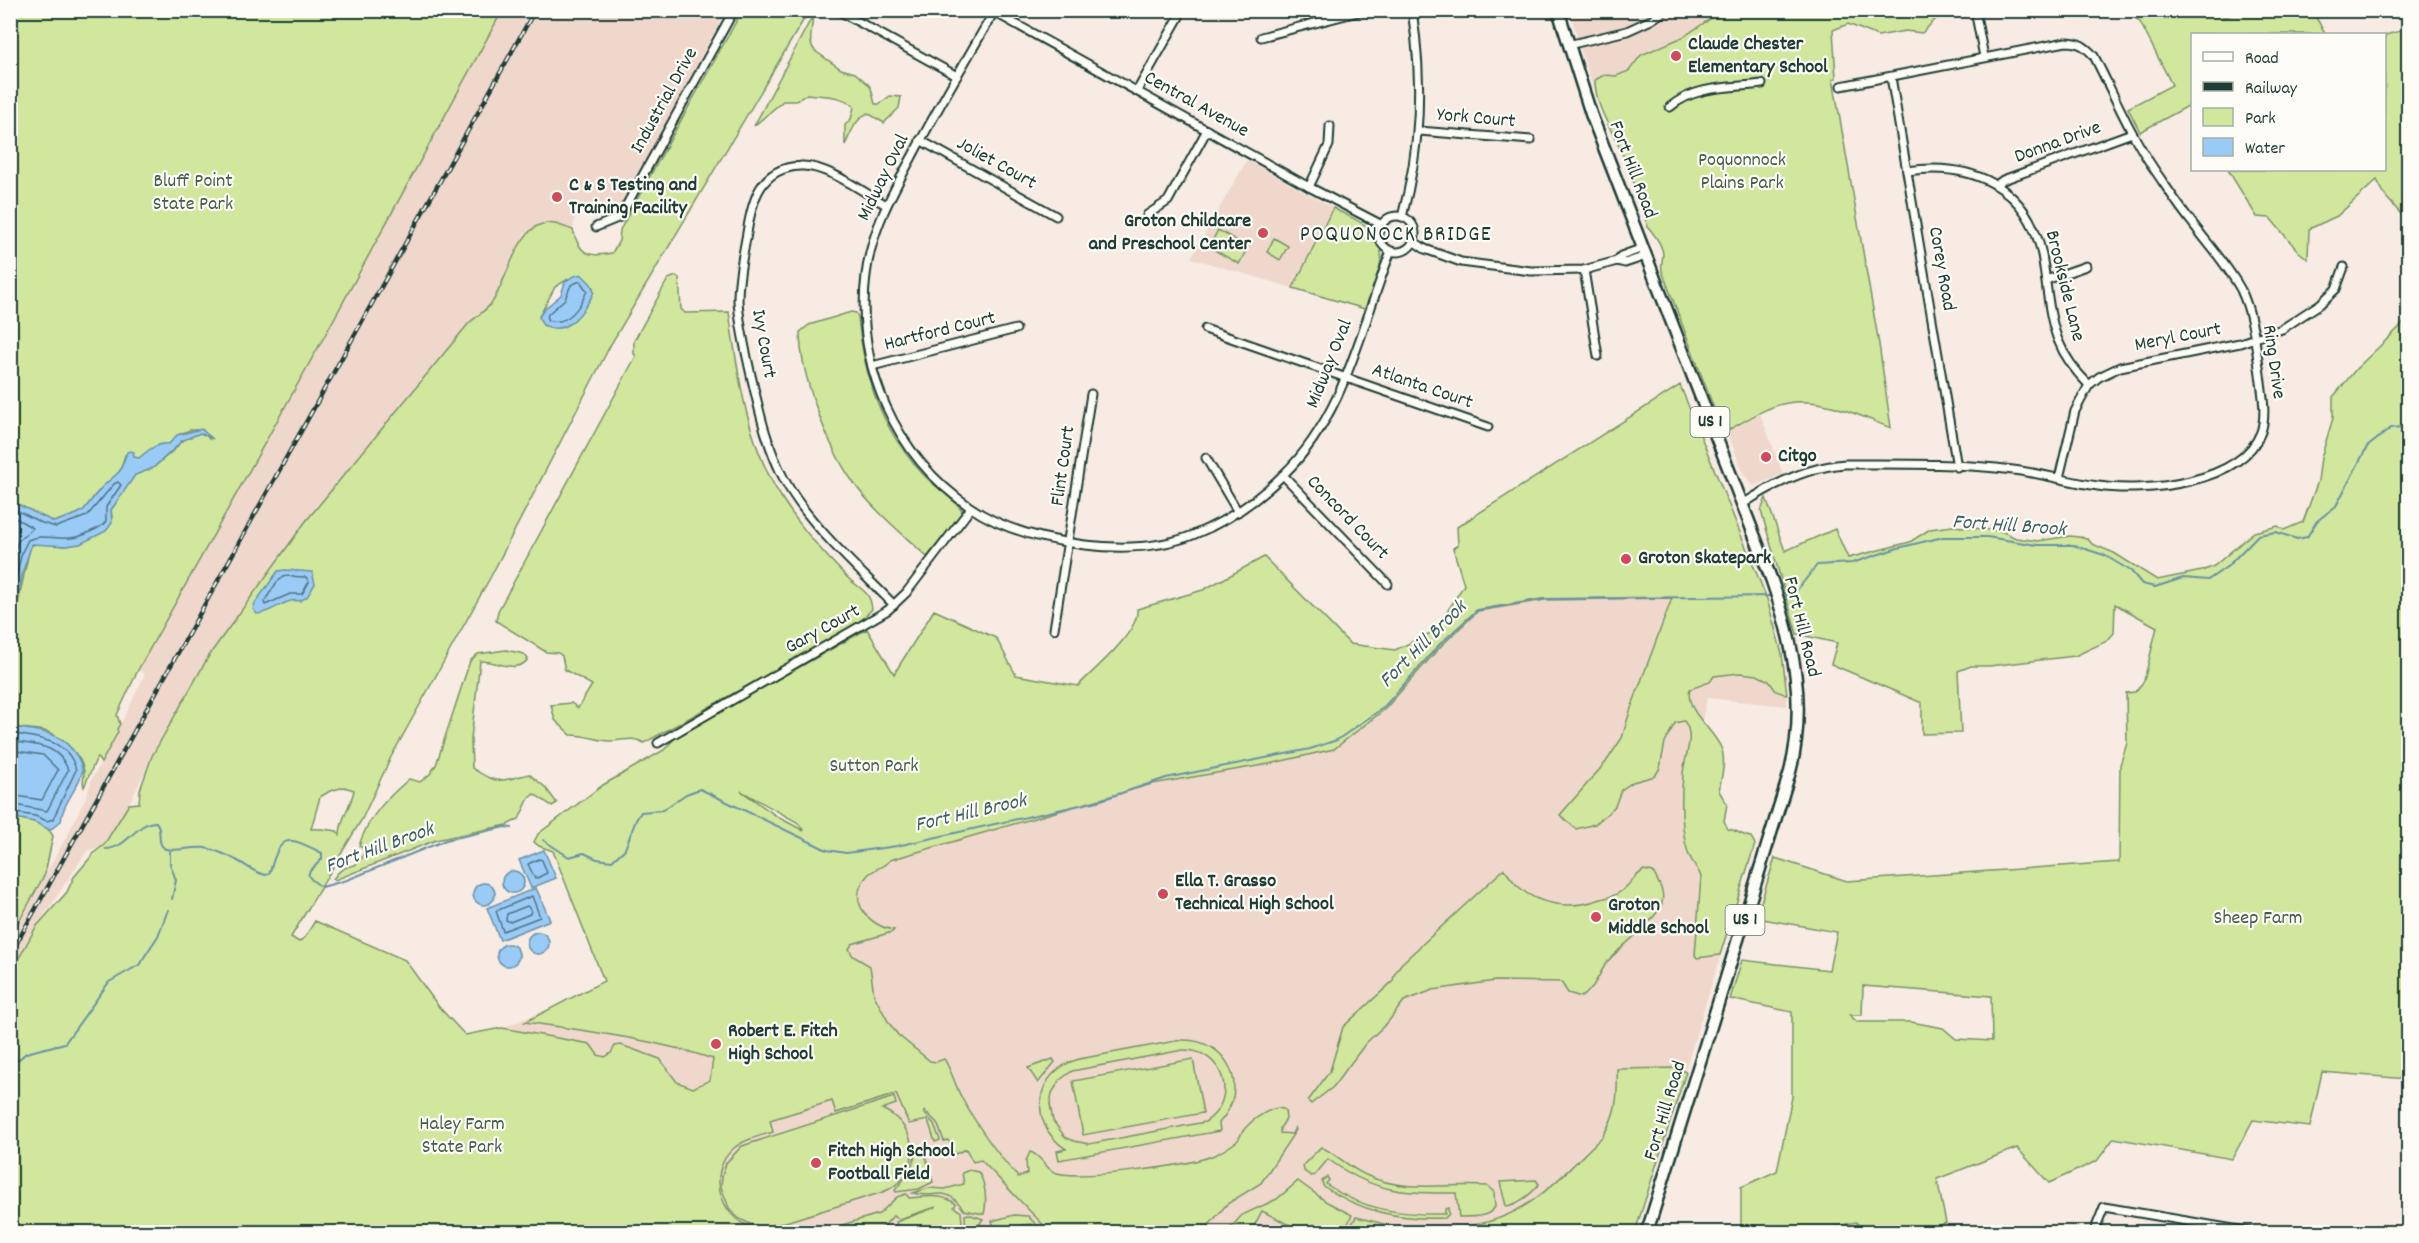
<svg xmlns="http://www.w3.org/2000/svg" width="2419" height="1243" font-family="Dekko,sans-serif">
  <style>
    .built { fill: #efd7cb }
    .green { fill: #d1e79d; stroke: #789268; stroke-width: 1.5; fill-rule: evenodd }
    .water { fill: #9acaf6; stroke: #6992a8; stroke-width: 1.5 }
    .lines { fill: none; stroke-linecap: round; stroke-linejoin: round }
    .shore { stroke: #507582; stroke-width: 1.5 }
    .stream { stroke: #6992a8; stroke-width: 2 }
    .street-casing { stroke: #1f3d34; stroke-width: 11 }
    .primary-casing { stroke: #1f3d34; stroke-width: 15 }
    .street { stroke: #fdfcf7; stroke-width: 7 }
    .primary { stroke: #fdfcf7; stroke-width: 10 }
    .rail-casing { stroke: #1f3d34; stroke-width: 4.5 }
    .rail { stroke: #fdfcf7; stroke-width: 2; stroke-dasharray: 7; stroke-linecap: butt }
    .poi-dot { fill: #d1495b; stroke: #fdfcf7; stroke-width: 2 }
    .labels { text-anchor: middle; dominant-baseline: central; stroke-width: 4.5; stroke-linejoin: round; paint-order: stroke }
    .shield { fill: #fdfcf7; stroke: #62766e; stroke-width: 1.5 }
    .shield-label { font-size: 18px; font-weight: bold; fill: #1f3d34 }
    .poi-label { font-size: 20px; font-weight: bold; fill: #1f3d34; stroke: #fdfcf7; text-anchor: start }
    .street-label { font-size: 20px; fill: #1f3d34; stroke: #fdfcf7 }
    .park-label { font-size: 20px; fill: #435f49; stroke: #fdfcf7 }
    .water-label { font-size: 21px; font-style: italic; fill: #3e6064; stroke: #fdfcf7 }
    .quarter-label { font-size: 22px; letter-spacing: 1.5px; fill: #1f3d34; stroke: #fdfcf7 }
  </style>
  <rect width="100%" height="100%" fill="#f7ebe3"/>
  <filter id="ink" filterUnits="userSpaceOnUse"><feTurbulence type="fractalNoise" baseFrequency=".0167" numOctaves="2"/><feDisplacementMap in="SourceGraphic" scale="12" xChannelSelector="R" yChannelSelector="G"/><feConvolveMatrix kernelMatrix="1 2 1 2 8 2 1 2 1" color-interpolation-filters="sRGB"/></filter>
  <g filter="url(#ink)">
    <g class="built">
      <polygon points="502,11 726,11 617,213 613,214 601,206 575,215 573,230 554,224 525,233 508,274 492,304 469,323 306,521 210,654 152,756 129,804 104,845 87,851 36,927 11,973 11,936 67,836 87,795 91,781 118,732 116,729 123,720 145,674 138,670"/>
      <polygon points="1570,11 1829,11 1601,107 1584,61"/>
      <polygon points="1247,160 1333,208 1293,288 1191,258"/>
      <polygon points="1760,414 1783,474 1754,486 1744,474 1727,432"/>
      <polygon points="1651,597 1767,599 1782,654 1787,706 1707,698 1694,757 1693,825 1755,844 1635,1232 651,1232 502,1028 606,986 839,876 1108,795 1195,775 1269,764 1441,646 1478,611 1545,600"/>
    </g>
    <g class="green">
      <path d="M11,11H502L329,328L138,670L117,715L120,724L117,729L118,732L101,763L97,757L84,787C82,782 84,778 84,773C83,756 63,739 48,732C36,728 23,729 11,727V635L30,547C39,539 55,546 66,546C79,545 86,539 97,535C109,530 114,523 111,510L135,475L153,468L176,448L181,441L200,433L205,434L210,440L203,430H190L180,434L169,444L154,448L139,458L133,457V454L125,455L120,471L96,494L83,511L77,514L54,522L11,501Z"/>
      <path d="M742,11H805L807,14L611,344L490,578L391,757L362,819L291,937L299,942L305,937L315,921L405,960L439,1007L465,1035L502,1028L590,1044L598,1055L605,1057L611,1053L615,1046L621,1045L660,1059L677,1082L693,1088L710,1080L713,1059C652,1039 588,1031 525,1022L604,981L553,851L539,846L534,842L538,834L603,785L664,750L675,738L697,725L867,629L894,674L934,610L996,638L1016,675L1078,686C1093,670 1140,632 1137,609L1203,590L1264,557L1350,644L1395,650L1435,631L1464,585L1453,548L1458,545L1457,527L1680,385L1767,599L1782,654L1787,695L1776,691L1769,681L1757,675L1740,673L1714,676L1710,682L1690,689C1684,711 1715,730 1722,750C1726,763 1721,778 1719,791L1727,804L1724,821L1728,829C1737,830 1742,836 1751,837L1755,844L1720,955L1697,958L1695,955L1701,877C1698,868 1691,861 1688,853C1681,830 1681,798 1683,774C1684,757 1696,736 1684,721L1675,723L1665,742L1660,768L1655,776L1633,782L1621,790L1615,806L1607,814L1595,824L1576,829L1560,815L1606,762L1622,738L1630,711L1672,598L1545,600L1478,611L1441,646L1385,709L1334,749L1269,764L1152,784L890,860C884,868 874,868 867,876C846,900 868,926 894,930L892,932L852,944L849,949L853,956L870,966L874,995L889,1023L898,1035L930,1061L936,1062L944,1059C948,1063 957,1088 961,1097C977,1125 996,1153 1018,1177L1027,1174L1026,1161L1030,1152C1040,1154 1044,1167 1054,1172C1076,1181 1189,1166 1212,1156C1220,1153 1229,1147 1236,1142C1240,1139 1240,1135 1243,1131C1250,1121 1274,1103 1285,1110L1286,1119L1280,1128V1133L1292,1134L1295,1127L1296,1130L1261,1183L1227,1204L1203,1232H1075L1060,1229L1059,1232H1050L981,1160L973,1162L966,1149L955,1154L948,1140L944,1141L937,1123L925,1111L924,1113L934,1124L940,1140L935,1142L928,1120L909,1124L896,1094L836,1113L832,1101L770,1120L773,1132C760,1136 745,1139 734,1148C704,1173 722,1226 761,1229C771,1229 779,1227 788,1223L789,1232H11V973L36,927L67,892L74,877L95,852L104,845L129,804L139,803L140,790L152,756L210,654L306,521L469,323C477,316 488,309 493,301C507,279 517,231 542,224C552,221 564,227 573,230C579,254 589,258 612,253L619,241L620,230ZM568,279L593,287C595,311 560,318 543,325L539,317L555,287ZM344,787L354,790C351,807 340,818 340,835L337,831C328,830 319,828 311,829L320,797L330,791ZM741,791L797,822L804,831L778,817Z"/>
      <path d="M1722,11H1944L1922,33L1905,31L1878,36L1848,24L1833,30L1836,78L1833,79L1879,344L1891,428C1858,415 1823,397 1787,403C1767,406 1746,421 1728,430L1721,427L1662,271C1661,264 1662,261 1663,255C1663,245 1654,234 1648,227C1640,204 1632,175 1622,153C1612,129 1595,107 1595,80L1604,75L1616,76L1629,71L1641,55L1683,37Z"/>
      <polygon points="2127,11 2219,11 2224,18 2239,11 2312,11 2326,34 2192,34 2192,112 2188,106 2140,132 2128,108 2172,85 2140,22"/>
      <path d="M812,17C814,29 806,40 815,51L841,69L855,73L868,84L871,88L875,104H879L890,96L901,97L899,108L884,123L868,113C855,119 851,133 845,145V125L851,119L854,107C845,95 821,96 807,94L796,101H783L754,126Z"/>
      <polygon points="2408,29 2408,222 2386,197 2377,180 2337,216 2309,229 2308,259 2298,251 2270,218 2257,217 2228,170 2384,170 2385,35"/>
      <path d="M1333,208C1345,215 1360,220 1370,229C1394,250 1373,286 1365,309L1293,288Z"/>
      <polygon points="1218,230 1248,247 1239,264 1209,247"/>
      <polygon points="1274,238 1288,246 1280,260 1267,252"/>
      <path d="M676,276L679,278L681,309L685,313L729,312C738,375 747,446 783,500C801,528 824,554 848,578C853,583 860,587 865,592C870,597 871,602 872,609L857,625L644,743C633,736 623,741 610,741C599,741 586,735 571,735L555,720L551,705L571,703L578,708L592,685L565,670L562,656L558,653L546,652L496,621L498,611L636,356L634,354V341L668,279Z"/>
      <path d="M851,312L856,313L858,317C864,376 880,427 921,472C933,486 951,496 962,510L960,516L927,557C902,533 873,510 853,482C828,447 800,375 800,332L809,325Z"/>
      <path d="M2408,319V1079L2322,1072L2310,1127L2253,1120L2232,1159L2114,1138L2097,1161L2049,1183L2017,1148L1937,1179L1946,1223L1919,1232H1865L1856,1222L1809,1232H1741V1187L1777,1171L1792,1097V1012L1730,999L1742,960L1829,970L1837,932L1756,918L1775,858L1847,881L2119,862L2120,765L2127,743L2126,693L2135,692L2144,681L2157,627L2115,604L2114,633L2107,641L2075,656L1989,666H1971L1958,671L1961,733L1922,734V703L1831,664L1837,643L1797,634L1761,511L1766,498L1785,551L1835,529L1848,558L1910,542L1930,529L1953,526L2001,531L2016,538L2038,541L2070,536L2087,538L2092,544L2114,553L2157,580L2202,571L2214,566L2254,532L2278,526L2284,530L2303,522L2318,481L2321,458L2333,418V397L2356,369ZM1863,986L1991,996L1992,1041L1956,1039L1943,1028L1911,1022H1857L1850,1015H1862Z"/>
      <path d="M506,650L524,654L528,659C517,675 496,660 480,661L471,739L472,768C499,786 499,781 529,774L545,787L557,803L552,806L534,794L529,798L519,819L507,825L436,840L335,880L333,879C338,871 346,866 355,865L362,858L364,849L359,846C367,818 387,798 409,779L420,782L430,774L436,765L470,661L478,654Z"/>
      <path d="M11,817C25,820 46,821 53,836L45,874L11,936Z"/>
      <path d="M1504,869C1509,875 1513,882 1519,887C1539,906 1572,909 1598,900C1605,898 1615,896 1620,892C1629,886 1634,876 1644,870L1653,872C1658,882 1665,891 1662,903C1657,920 1620,947 1608,961C1599,972 1595,990 1581,997L1568,993L1561,982L1495,981L1433,990L1404,1001L1388,1022L1366,1043L1333,1087L1311,1104L1308,1101L1330,1071L1343,1027L1393,981L1394,975L1401,964Z"/>
      <path d="M1181,1040C1229,1038 1251,1089 1219,1123L1220,1131L1059,1160L1057,1151L1066,1149C1027,1124 1034,1071 1079,1059ZM1183,1050C1223,1049 1240,1099 1205,1122L1089,1144L1074,1141L1065,1137L1053,1121L1050,1104L1052,1093L1060,1080L1072,1071Z"/>
      <polygon points="1053,1059 1055,1062 1038,1083 1028,1068"/>
      <polygon points="1193,1059 1203,1113 1083,1135 1073,1081"/>
      <path d="M1675,1068L1686,1072L1635,1232H1464V1226C1526,1221 1559,1178 1602,1137C1617,1115 1618,1095 1617,1069Z"/>
      <path d="M894,1097L896,1104L882,1109C922,1127 923,1179 880,1193L779,1224L764,1227L750,1224L738,1218L729,1208L721,1187L722,1176L726,1163L742,1146Z"/>
      <path d="M1321,1147C1337,1154 1350,1169 1368,1176C1406,1193 1446,1183 1487,1186L1494,1192L1495,1207C1488,1218 1472,1217 1459,1217L1456,1193C1404,1194 1372,1192 1328,1159L1315,1175L1311,1176L1304,1171L1303,1165Z"/>
      <polygon points="924,1151 933,1182 919,1189 896,1192 895,1190 910,1172 916,1153"/>
      <path d="M969,1170L978,1172C986,1182 987,1202 984,1214L964,1210C945,1183 936,1200 913,1193L929,1188L945,1189L964,1184L962,1173Z"/>
      <path d="M1327,1177L1329,1180L1326,1184C1362,1210 1401,1215 1445,1214V1209L1448,1208L1449,1214L1445,1218C1400,1220 1361,1212 1323,1186L1322,1181Z"/>
      <path d="M1536,1180L1539,1184C1532,1194 1517,1205 1506,1206L1500,1182Z"/>
      <polygon points="1298,1181 1327,1202 1352,1215 1344,1232 1317,1231 1316,1232 1303,1232 1262,1211 1251,1232 1227,1232 1242,1215 1277,1199"/>
      <path d="M906,1194L909,1198C926,1197 942,1193 956,1204L954,1207L961,1212L963,1232H873L897,1225L896,1222L936,1207L899,1219L893,1216L883,1227L865,1232H818L879,1214L897,1197Z"/>
      <polygon points="968,1214 983,1219 974,1232 966,1232 965,1215"/>
      <polygon points="1014,1215 1028,1216 1042,1231 1032,1230 1031,1224 1022,1225 1013,1232 997,1232 992,1221"/>
      <polygon points="1356,1217 1392,1226 1459,1227 1460,1229 1458,1232 1347,1232"/>
    </g>
    <g class="water">
      <path d="M581,274L591,284L594,292C585,310 567,338 543,325L539,317L544,309L561,295L565,282L572,277Z"/>
      <path d="M201,429L213,439L200,433L181,441L176,447L153,468L135,475L111,510L112,523L106,531L80,544L66,546L32,544L23,571L11,635V501L54,522L77,514L83,511L101,488L120,471L127,452L130,451L134,452L133,457L139,458C147,451 158,442 169,444L177,435Z"/>
      <path d="M285,570L312,572L315,584L307,597L300,601C284,598 273,613 257,614L253,609L255,603L278,571Z"/>
      <path d="M11,727C36,731 61,730 77,756C80,761 83,767 82,773C77,790 62,804 61,821L50,830L34,822L11,817Z"/>
      <polygon points="544,850 556,878 531,888 519,860"/>
      <circle cx="513" cy="882" r="11"/>
      <circle cx="484" cy="894" r="11"/>
      <polygon points="536,888 550,920 500,940 487,908"/>
      <circle cx="538" cy="943" r="11"/>
      <circle cx="508" cy="955" r="11"/>
    </g>
    <g class="lines">
      <g class="shore">
        <path d="M580,281L587,291C580,307 567,327 547,320L548,314L565,299L571,285Z"/>
        <path d="M10,507L42,523L56,527L87,516L114,484L118,482L121,485L106,507V521C102,528 97,528 90,532C64,546 46,531 28,540L22,552L10,603"/>
        <polyline points="10,515 33,528 18,541 10,567"/>
        <polygon points="285,576 306,577 309,582 302,594 290,594 265,605 264,602 277,582"/>
        <path d="M10,733C36,738 68,738 76,770L53,819L47,821L35,816L10,812"/>
        <path d="M10,741C34,745 58,743 68,770L47,811L10,804"/>
        <polyline points="10,750 43,755 58,770 42,800 10,795"/>
        <polygon points="539,859 542,860 547,873 535,879 528,864"/>
        <polygon points="532,896 540,917 503,931 496,911"/>
        <polygon points="527,906 531,910 530,914 510,922 506,920 507,914"/>
      </g>
      <g class="stream">
        <polyline points="1782,596 1794,594 1817,565 1852,563 1898,548 1943,537 1987,537 2037,545 2073,545 2104,555 2131,571 2142,584 2155,587 2183,578 2208,580 2228,566 2258,535 2276,532 2297,539 2307,537 2317,521 2336,506 2367,447 2391,428 2402,427 2408,429"/>
        <polyline points="543,840 569,857 584,853 597,859 612,861 625,849 636,820 641,812 663,810 686,794 700,789 827,850 846,853 897,846 1098,801 1166,778 1310,749 1337,740 1383,708 1439,645 1477,610 1543,599 1773,596"/>
        <path d="M106,849C128,848 136,822 156,822C163,830 156,842 164,848C169,853 195,846 205,848C215,850 227,855 236,860C246,865 254,873 266,875L270,872C281,831 289,837 322,853V859C310,873 299,873 322,887L347,880L446,840L505,827L512,828"/>
        <polyline points="170,852 170,864 176,880 172,899"/>
        <polyline points="10,1067 26,1053 65,1043 109,982 139,965 158,936 168,910"/>
      </g>
      <defs>
        <g id="street">
          <polyline points="837,10 957,76"/>
          <path d="M995,10C967,59 938,107 912,157C891,195 871,232 866,275C855,365 895,456 970,507C1003,530 1045,540 1085,545C1120,549 1160,548 1193,535C1228,521 1258,500 1284,474C1345,415 1361,327 1391,251"/>
          <polyline points="1975,10 1984,57"/>
          <polyline points="994,12 1309,187 1382,225"/>
          <polyline points="1261,37 1365,10"/>
          <polyline points="1568,45 1627,31 1651,20 1666,10"/>
          <polyline points="1891,77 1957,467"/>
          <polyline points="1137,91 1179,17"/>
          <path d="M1670,107C1696,85 1730,88 1762,84"/>
          <polyline points="1419,131 1531,140"/>
          <polyline points="920,140 1056,216"/>
          <path d="M1907,171C1972,162 2028,186 2042,255C2047,283 2048,314 2058,340C2065,358 2076,372 2089,385"/>
          <polyline points="1996,185 2003,180 2132,133"/>
          <polyline points="1309,187 1329,145 1330,126"/>
          <path d="M886,205C863,192 826,164 800,166C760,168 752,200 747,233C743,255 738,277 738,300C739,324 745,348 750,371C759,409 766,445 784,479C808,524 858,568 894,605"/>
          <polyline points="1147,215 1168,201 1207,130"/>
          <circle cx="1397" cy="234" r="18"/>
          <path d="M1402,217C1421,147 1423,82 1412,10"/>
          <polyline points="596,227 620,217 734,10"/>
          <polyline points="1413,241 1425,249 1461,262 1531,271 1584,270 1617,261 1625,263 1646,256"/>
          <polyline points="1617,261 1621,256 1643,248"/>
          <polyline points="1584,270 1598,356"/>
          <polyline points="2046,280 2086,266"/>
          <polyline points="1205,329 1488,427"/>
          <polyline points="872,366 1016,329"/>
          <polyline points="1206,458 1238,512"/>
          <polyline points="1283,475 1388,584"/>
          <polyline points="2059,478 2075,411 2089,385 2099,377 2120,367 2240,343 2282,329 2320,304 2336,289 2344,267"/>
          <path d="M1743,504C1773,484 1808,467 1845,464C1900,464 1958,463 2013,470C2041,473 2069,482 2098,486C2144,493 2241,484 2261,432C2267,414 2262,392 2260,374C2256,347 2253,315 2241,290C2227,264 2207,243 2190,220C2178,205 2167,188 2156,172C2131,136 2114,95 2094,56C2085,46 2079,42 2066,42L1841,86"/>
          <polyline points="1054,629 1091,394"/>
          <polyline points="658,743 888,610 906,593 971,508"/>
          <polyline points="2094,1232 2104,1207 2251,1232"/>
        </g>
        <path id="primary" d="M1558,10L1591,114L1772,581C1794,645 1807,706 1790,772L1647,1232"/>
      </defs>
      <use href="#street" class="street-casing"/>
      <use href="#primary" class="primary-casing"/>
      <use href="#street" class="street"/>
      <use href="#primary" class="primary"/>
      <defs>
        <polyline id="rail" points="10,955 535,10"/>
      </defs>
      <use href="#rail" class="rail-casing"/>
      <use href="#rail" class="rail"/>
    </g>
  </g>
  <g class="poi-dot">
    <circle cx="1676" cy="56" r="6"/>
    <circle cx="557" cy="197" r="6"/>
    <circle cx="1263" cy="233" r="6"/>
    <circle cx="1766" cy="457" r="6"/>
    <circle cx="1626" cy="559" r="6"/>
    <circle cx="1163" cy="894" r="6"/>
    <circle cx="1596" cy="917" r="6"/>
    <circle cx="716" cy="1044" r="6"/>
    <circle cx="816" cy="1163" r="6"/>
  </g>
  <g class="labels">
    <g class="shield">
      <rect x="1690.5" y="407" width="39" height="30" rx="4.5"/>
      <rect x="1725.5" y="905" width="39" height="30" rx="4.5"/>
    </g>
    <g class="shield-label">
      <text x="1710" y="422">US 1</text>
      <text x="1745" y="920">US 1</text>
    </g>
    <g class="poi-label">
      <text x="1688" y="45">Claude Chester<tspan x="1688" dy="23">Elementary School</tspan></text>
      <text x="569" y="186">C &amp; S Testing and<tspan x="569" dy="23">Training Facility</tspan></text>
      <text x="1251" y="222" text-anchor="end">Groton Childcare<tspan x="1251" dy="23">and Preschool Center</tspan></text>
      <text x="1778" y="457">Citgo</text>
      <text x="1638" y="559">Groton Skatepark</text>
      <text x="1175" y="882">Ella T. Grasso<tspan x="1175" dy="23">Technical High School</tspan></text>
      <text x="1608" y="906">Groton<tspan x="1608" dy="23">Middle School</tspan></text>
      <text x="728" y="1032">Robert E. Fitch<tspan x="728" dy="23">High School</tspan></text>
      <text x="828" y="1152">Fitch High School<tspan x="828" dy="23">Football Field</tspan></text>
    </g>
    <g class="street-label">
      <text transform="translate(665 101) rotate(-61)">Industrial Drive</text>
      <text transform="translate(1196 105) rotate(29)">Central Avenue</text>
      <text transform="translate(1476 119) rotate(5)">York Court</text>
      <text transform="translate(2058 143) rotate(-20)">Donna Drive</text>
      <text transform="translate(996 164) rotate(29)">Joliet Court</text>
      <text transform="translate(1632 170) rotate(69)">Fort Hill Road</text>
      <text transform="translate(884 178) rotate(-64)">Midway Oval</text>
      <text transform="translate(1941 269) rotate(80)">Corey Road</text>
      <text transform="translate(2064 286) rotate(76)">Brookside Lane</text>
      <text transform="translate(940 332) rotate(-14)">Hartford Court</text>
      <text transform="translate(2178 338) rotate(-11)">Meryl Court</text>
      <text transform="translate(763 344) rotate(80)">Ivy Court</text>
      <text transform="translate(2273 362) rotate(82)">Ring Drive</text>
      <text transform="translate(1330 364) rotate(-68)">Midway Oval</text>
      <text transform="translate(1422 387) rotate(19)">Atlanta Court</text>
      <text transform="translate(1064 466) rotate(-82)">Flint Court</text>
      <text transform="translate(1347 518) rotate(46)">Concord Court</text>
      <text transform="translate(1801 627) rotate(76)">Fort Hill Road</text>
      <text transform="translate(823 630) rotate(-29)">Gary Court</text>
      <text transform="translate(1666 1111) rotate(-73)">Fort Hill Road</text>
    </g>
    <g class="park-label">
      <text x="1742" y="161">Poquonnock<tspan x="1742" dy="23">Plains Park</tspan></text>
      <text x="193" y="182">Bluff Point<tspan x="193" dy="23">State Park</tspan></text>
      <text x="874" y="767">Sutton Park</text>
      <text x="2258" y="919">Sheep Farm</text>
      <text x="462" y="1125">Haley Farm<tspan x="462" dy="23">State Park</tspan></text>
    </g>
    <g class="water-label">
      <text transform="translate(2009 527) rotate(4)">Fort Hill Brook</text>
      <text transform="translate(1424 645) rotate(-45)">Fort Hill Brook</text>
      <text transform="translate(971 814) rotate(-13)">Fort Hill Brook</text>
      <text transform="translate(380 849) rotate(-20)">Fort Hill Brook</text>
    </g>
    <g class="quarter-label">
      <text x="1396" y="235">POQUONOCK BRIDGE</text>
    </g>
  </g>
  <rect width="2419" height="1243" fill="none" stroke="#fdfcf7" stroke-width="36"/>
  <rect x="18" y="18" width="2383" height="1207" fill="none" stroke="#1f3d34" stroke-width="2" filter="url(#ink)"/>
  <rect x="2191" y="33" width="195" height="138" fill="#fdfcf7" stroke="#a4b0a9" stroke-width="1.5"/>
  <rect x="2203" y="52" width="30" height="9" fill="#fdfcf7" stroke="#a4b0a9" stroke-width="1.5"/>
  <text x="2245" y="63" font-size="18" fill="#1f3d34">Road</text>
  <rect x="2203" y="82" width="30" height="9" fill="#1f3d34" stroke="#a4b0a9" stroke-width="1.5"/>
  <text x="2245" y="93" font-size="18" fill="#1f3d34">Railway</text>
  <rect x="2203" y="108" width="30" height="18" fill="#d1e79d" stroke="#a4b0a9" stroke-width="1.5"/>
  <text x="2245" y="123" font-size="18" fill="#1f3d34">Park</text>
  <rect x="2203" y="138" width="30" height="18" fill="#9acaf6" stroke="#a4b0a9" stroke-width="1.5"/>
  <text x="2245" y="153" font-size="18" fill="#1f3d34">Water</text>
</svg>
